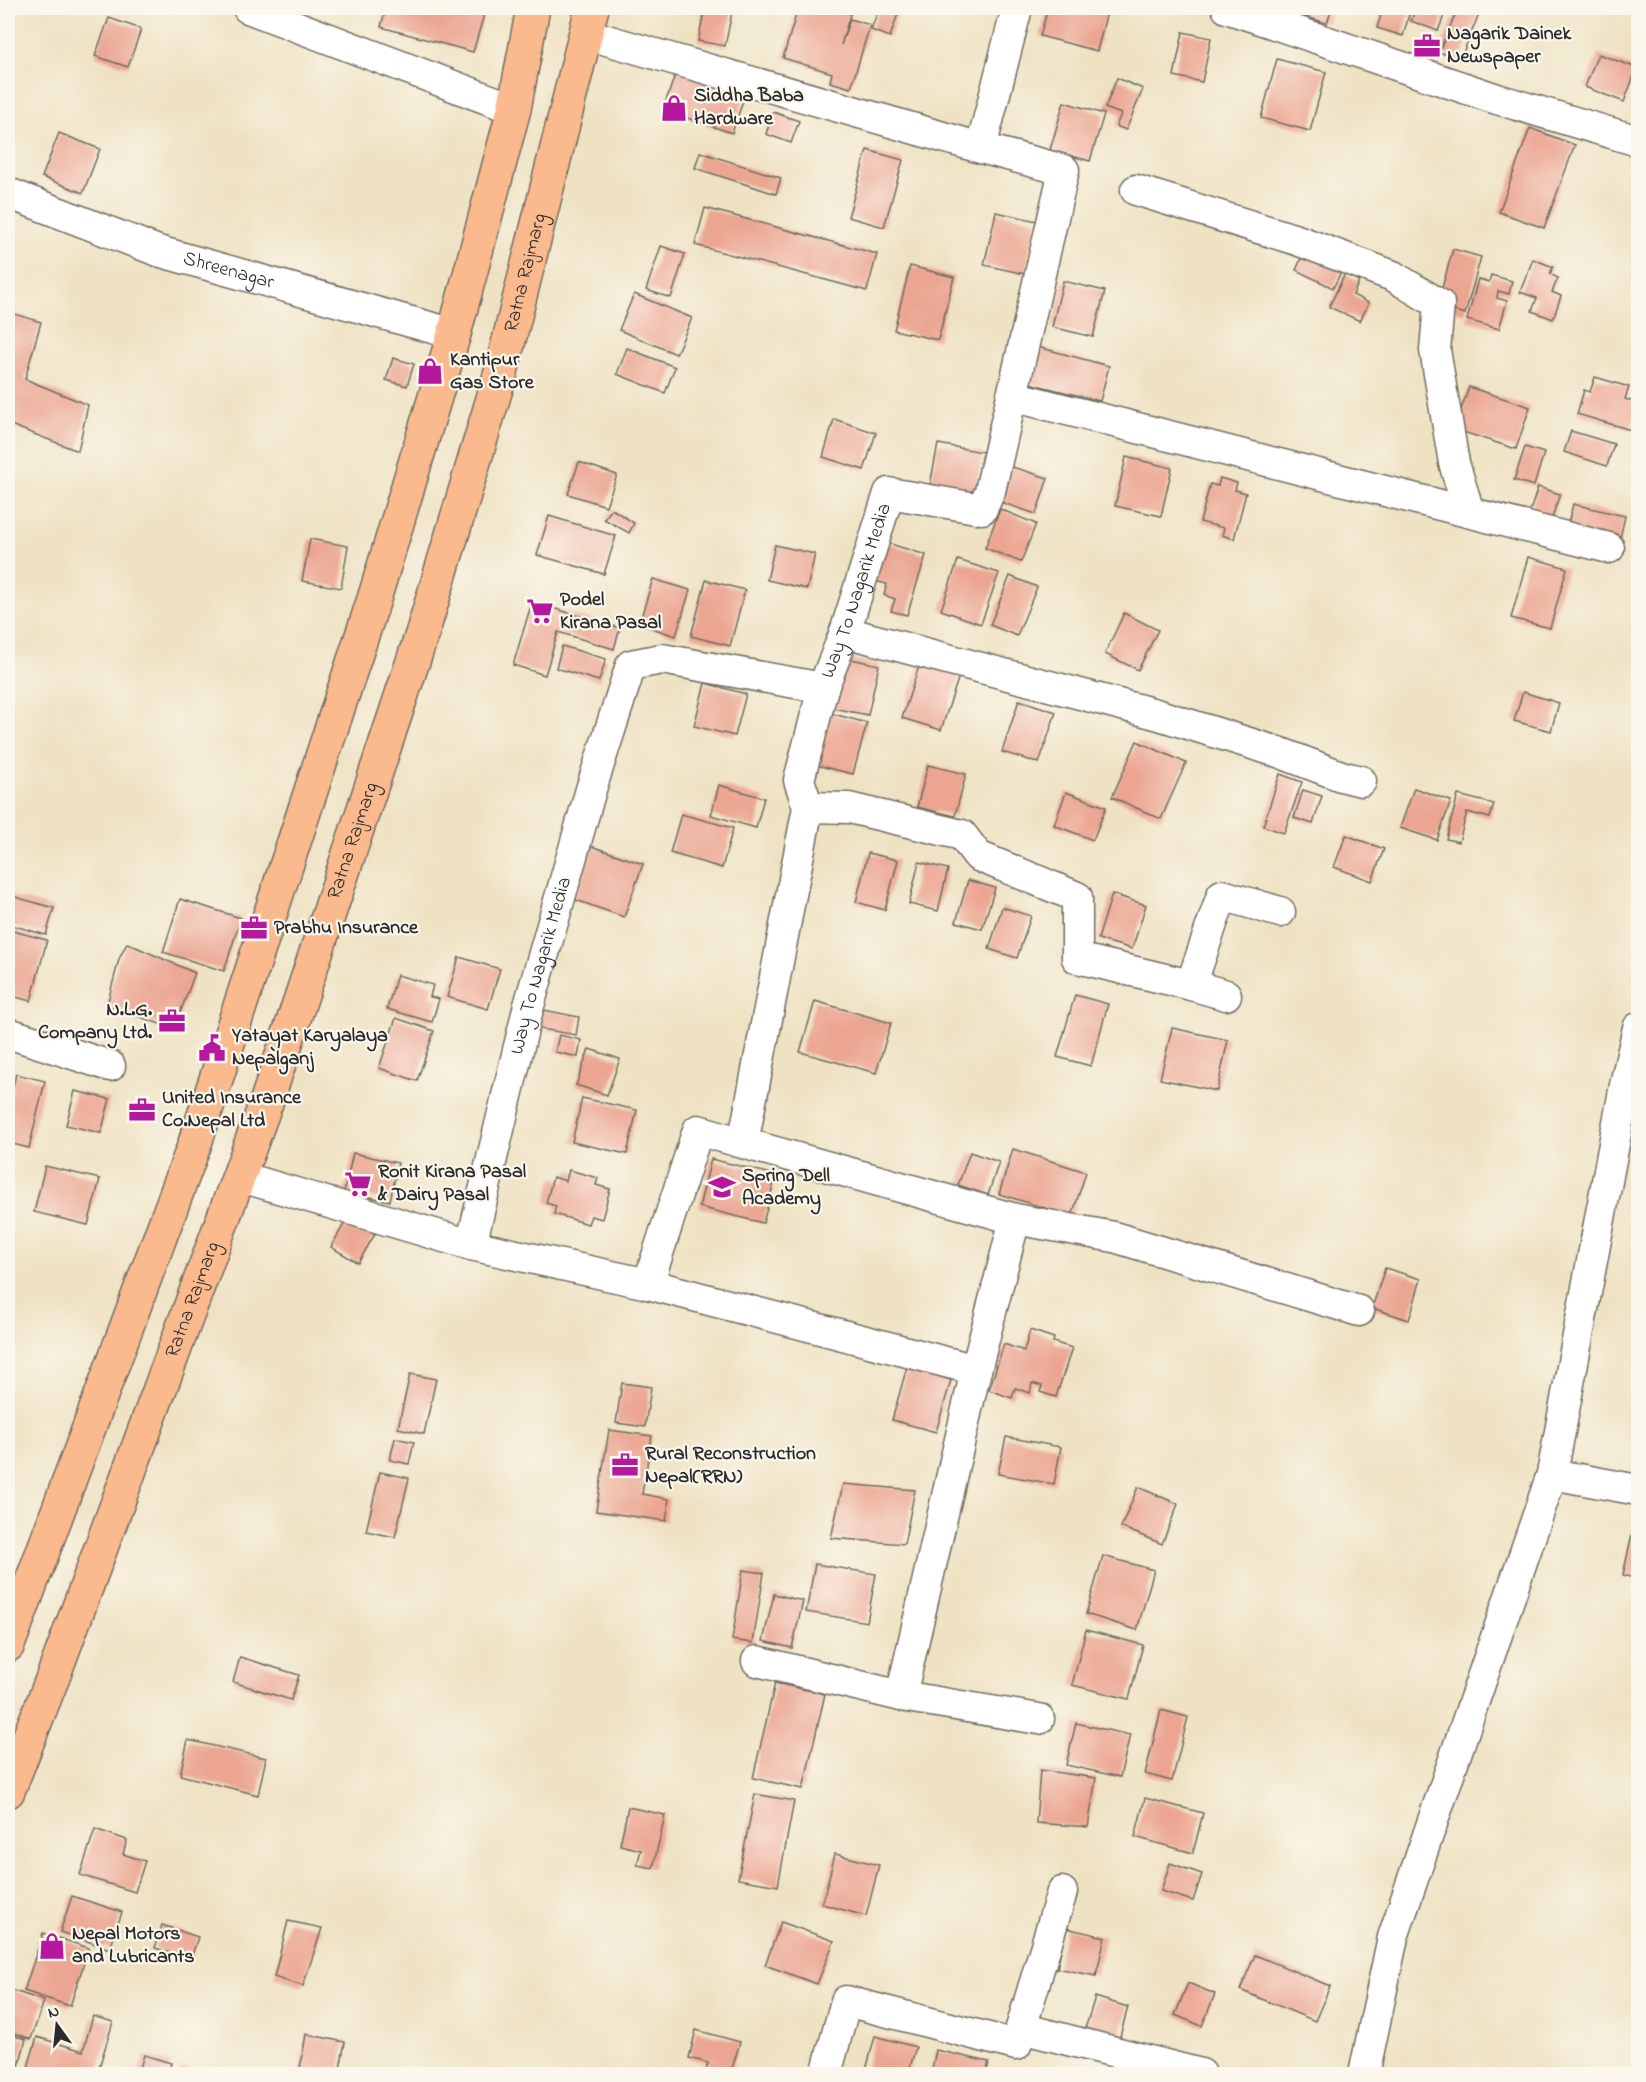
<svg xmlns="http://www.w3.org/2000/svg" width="1646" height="2082" font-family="'Indie Flower',sans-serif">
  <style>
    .building { fill: #eba591 }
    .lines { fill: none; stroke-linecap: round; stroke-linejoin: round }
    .minor-casing { stroke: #706b60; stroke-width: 33 }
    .highway-casing { stroke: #706b60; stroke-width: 36 }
    .minor { stroke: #fff; stroke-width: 30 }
    .highway { stroke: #fbba8d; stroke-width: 33 }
    .labels { text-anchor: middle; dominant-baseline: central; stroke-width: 4.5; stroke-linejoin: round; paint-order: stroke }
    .poi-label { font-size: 20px; font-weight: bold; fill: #2b2b2b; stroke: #fbf7ec; text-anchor: start }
    .street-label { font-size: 20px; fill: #2b2b2b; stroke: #fbf7ec }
  </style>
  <rect width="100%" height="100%" fill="#fbf7ec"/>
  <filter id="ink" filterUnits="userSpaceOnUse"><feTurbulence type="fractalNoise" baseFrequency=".0167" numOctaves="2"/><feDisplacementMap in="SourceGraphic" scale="12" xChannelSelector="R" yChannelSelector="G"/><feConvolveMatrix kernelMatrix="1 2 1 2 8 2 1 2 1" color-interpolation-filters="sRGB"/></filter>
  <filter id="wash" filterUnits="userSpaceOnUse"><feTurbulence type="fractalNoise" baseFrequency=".008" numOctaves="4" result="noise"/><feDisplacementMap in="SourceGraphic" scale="24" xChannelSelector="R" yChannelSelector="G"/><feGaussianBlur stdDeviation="1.35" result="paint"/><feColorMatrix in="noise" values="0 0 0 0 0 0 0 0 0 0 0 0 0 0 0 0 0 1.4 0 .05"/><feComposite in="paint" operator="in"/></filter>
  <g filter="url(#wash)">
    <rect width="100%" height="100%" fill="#efe2c3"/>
    <g id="blocks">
      <g class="building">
        <polygon points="386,8 486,8 473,52 381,27"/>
        <polygon points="705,8 733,8 725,46 698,41"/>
        <polygon points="798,8 852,8 841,45 850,19 870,25 851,88 830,82 832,73 783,58"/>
        <polygon points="879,8 900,8 890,37 871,30"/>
        <polygon points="1048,8 1108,8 1097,51 1040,36"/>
        <polygon points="1289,8 1332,8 1327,23 1287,12"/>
        <polygon points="1383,8 1411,8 1403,36 1377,28"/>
        <polygon points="1416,8 1447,8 1438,31 1411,21"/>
        <polygon points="1458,8 1481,9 1460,60 1439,52"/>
        <polygon points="109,18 141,29 128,67 95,56"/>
        <polygon points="1183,32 1211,38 1202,82 1174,76"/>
        <polygon points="1598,54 1637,68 1624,102 1585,87"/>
        <polygon points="1277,59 1326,72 1310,131 1261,118"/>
        <polygon points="677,69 746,92 732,133 663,110"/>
        <polygon points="1117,78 1143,89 1126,130 1116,126 1121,114 1105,108"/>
        <polygon points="1064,102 1104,114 1090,161 1050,150"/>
        <polygon points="773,112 799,121 791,143 766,134"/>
        <polygon points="1530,128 1575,145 1544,228 1499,212"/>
        <polygon points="59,133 100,149 83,193 42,177"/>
        <polygon points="867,150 903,160 884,227 848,217"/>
        <polygon points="700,152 781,178 776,194 695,168"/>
        <polygon points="705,208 877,254 867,291 695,245"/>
        <polygon points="996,212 1037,221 1025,274 984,265"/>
        <polygon points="661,246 685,254 671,298 646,290"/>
        <polygon points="1453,249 1481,257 1465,314 1437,306"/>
        <polygon points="1304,253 1342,270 1333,288 1296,270"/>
        <polygon points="1533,259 1553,267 1550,274 1558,278 1552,292 1561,296 1553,319 1532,311 1537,298 1520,292"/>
        <polygon points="910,266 954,277 938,340 894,330"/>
        <polygon points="1345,274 1359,281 1353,295 1369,303 1360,321 1329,307"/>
        <polygon points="1491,275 1512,281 1509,294 1498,291 1497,298 1507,301 1499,329 1467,320 1478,279 1489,282"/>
        <polygon points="1063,281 1105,291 1093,337 1052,327"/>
        <polygon points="634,294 692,318 676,354 619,330"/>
        <polygon points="8,312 41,322 25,379 88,405 78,451 8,424"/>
        <polygon points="1038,347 1109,366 1100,401 1029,383"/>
        <polygon points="627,348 675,367 665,393 617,374"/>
        <polygon points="393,358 414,364 407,386 386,380"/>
        <polygon points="1595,377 1629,387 1625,399 1638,403 1631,430 1577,414 1584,390 1590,392"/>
        <polygon points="1469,387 1530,407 1516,449 1454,429"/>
        <polygon points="834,419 876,433 864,470 823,457"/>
        <polygon points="1571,431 1614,444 1607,466 1564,452"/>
        <polygon points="938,444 983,452 974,494 930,485"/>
        <polygon points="1525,447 1544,453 1534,486 1514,480"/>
        <polygon points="1126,457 1172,468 1161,516 1115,506"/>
        <polygon points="579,462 617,475 606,506 568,494"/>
        <polygon points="1009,466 1048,478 1036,514 997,501"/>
        <polygon points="1220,478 1237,483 1235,490 1246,493 1234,539 1222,535 1224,528 1200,522 1210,484 1218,486"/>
        <polygon points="1538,487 1560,494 1548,530 1526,523"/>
        <polygon points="1573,504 1625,516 1618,548 1565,536"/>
        <polygon points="612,509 634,523 629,533 604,519"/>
        <polygon points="1000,509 1036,524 1021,562 985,548"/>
        <polygon points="549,516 616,536 604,574 537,555"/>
        <polygon points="310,539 348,546 341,588 302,581"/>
        <polygon points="884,542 926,555 907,615 891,611 895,599 884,595 887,584 871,580"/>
        <polygon points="775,545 815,554 807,589 767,580"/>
        <polygon points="1528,557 1567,568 1550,628 1511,618"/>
        <polygon points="958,560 999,573 981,624 941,610"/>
        <polygon points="1010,576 1037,587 1017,636 990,625"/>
        <polygon points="653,579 690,590 676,636 639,624"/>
        <polygon points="706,580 745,590 730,646 691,636"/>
        <polygon points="532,602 620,628 614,649 558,632 545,675 513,665"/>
        <polygon points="1124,613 1158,630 1138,670 1105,654"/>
        <polygon points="562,646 606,659 599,681 556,668"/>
        <polygon points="842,657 879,665 868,715 832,708"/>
        <polygon points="920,663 959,676 941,730 902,718"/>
        <polygon points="705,683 746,694 735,736 694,726"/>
        <polygon points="1523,692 1559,703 1551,731 1514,721"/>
        <polygon points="1019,700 1056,712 1039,763 1002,752"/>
        <polygon points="830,713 867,723 853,774 816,765"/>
        <polygon points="1137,741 1186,763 1161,819 1112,797"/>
        <polygon points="928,765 966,774 955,816 917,807"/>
        <polygon points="1280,774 1302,782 1284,833 1263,826"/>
        <polygon points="719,785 764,798 756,828 711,815"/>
        <polygon points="1414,788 1451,801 1437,840 1400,828"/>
        <polygon points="1303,790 1322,796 1313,824 1294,818"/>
        <polygon points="1066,792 1106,807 1093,840 1054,825"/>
        <polygon points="1458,795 1494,804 1490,818 1467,812 1459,842 1446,839"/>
        <polygon points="681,814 733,828 722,868 670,853"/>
        <polygon points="1346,835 1384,849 1372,881 1334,867"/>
        <polygon points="591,846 643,864 624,917 573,899"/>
        <polygon points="868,853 898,860 885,910 856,902"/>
        <polygon points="919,862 948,869 938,911 909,904"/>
        <polygon points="968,880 995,888 982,929 956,922"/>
        <polygon points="1112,894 1146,905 1132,949 1098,939"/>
        <polygon points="8,895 54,908 46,935 8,924"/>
        <polygon points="180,899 241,918 224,971 163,952"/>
        <polygon points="1002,907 1031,916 1017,958 989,949"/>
        <polygon points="9,930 47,940 31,1001 8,995"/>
        <polygon points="127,943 195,973 174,1029 107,1005 119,959"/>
        <polygon points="459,957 500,969 488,1009 447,997"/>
        <polygon points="397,975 433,985 430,997 439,999 432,1022 387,1009"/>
        <polygon points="1075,995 1108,1004 1091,1066 1057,1057"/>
        <polygon points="815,1001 891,1023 876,1073 800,1052"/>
        <polygon points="539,1009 579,1017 576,1035 535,1028"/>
        <polygon points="396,1018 434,1031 417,1081 379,1068"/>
        <polygon points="1172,1028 1228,1040 1217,1091 1160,1079"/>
        <polygon points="559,1035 581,1040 578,1057 555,1052"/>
        <polygon points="589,1049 620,1059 607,1095 576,1085"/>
        <polygon points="16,1074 45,1081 29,1148 8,1143 8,1108"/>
        <polygon points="75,1091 110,1099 101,1133 66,1125"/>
        <polygon points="582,1098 637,1110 627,1154 572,1142"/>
        <polygon points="1013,1149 1086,1172 1072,1216 999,1194"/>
        <polygon points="970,1152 999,1162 988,1195 958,1185"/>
        <polygon points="353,1153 398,1163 390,1201 344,1192"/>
        <polygon points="711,1159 776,1175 763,1223 699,1207"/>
        <polygon points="45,1166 100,1179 88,1225 34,1212"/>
        <polygon points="569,1170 598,1178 596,1185 610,1189 602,1219 591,1216 588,1224 554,1214 556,1206 546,1203 553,1177 566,1181"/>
        <polygon points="347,1219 375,1234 358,1263 331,1247"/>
        <polygon points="1385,1268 1421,1279 1409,1320 1372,1308"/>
        <polygon points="1030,1330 1054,1338 1053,1342 1072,1348 1056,1397 1040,1392 1042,1386 1032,1383 1030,1393 1015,1388 1012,1398 989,1390 1004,1344 1024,1351"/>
        <polygon points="907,1367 951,1380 936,1432 892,1420"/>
        <polygon points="410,1374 436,1379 424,1434 398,1428"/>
        <polygon points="622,1383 651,1387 645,1427 616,1423"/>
        <polygon points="609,1430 652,1436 642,1494 669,1499 666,1521 596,1511"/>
        <polygon points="1006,1437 1061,1447 1054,1484 998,1474"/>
        <polygon points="395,1438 414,1442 409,1464 390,1460"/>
        <polygon points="380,1472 409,1478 395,1537 366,1531"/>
        <polygon points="843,1484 915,1490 904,1544 831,1538"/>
        <polygon points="1138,1487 1178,1504 1162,1544 1121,1527"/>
        <polygon points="1632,1534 1638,1535 1638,1579 1623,1575"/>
        <polygon points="1103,1556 1154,1570 1137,1630 1086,1614"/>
        <polygon points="815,1564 876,1574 867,1622 806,1612"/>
        <polygon points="743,1570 764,1573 753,1643 732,1640"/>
        <polygon points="774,1594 803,1601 792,1648 763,1641"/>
        <polygon points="1086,1630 1143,1645 1129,1699 1072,1685"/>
        <polygon points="240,1657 299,1675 291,1700 233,1682"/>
        <polygon points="775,1683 825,1694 803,1789 753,1778"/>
        <polygon points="1161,1710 1188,1717 1172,1781 1145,1774"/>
        <polygon points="1076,1723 1130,1735 1120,1777 1066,1765"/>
        <polygon points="188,1740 266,1758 258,1795 180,1775"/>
        <polygon points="1040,1770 1096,1778 1088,1827 1036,1823"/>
        <polygon points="755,1794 794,1801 778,1886 738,1879"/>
        <polygon points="1145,1798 1203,1813 1193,1853 1135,1837"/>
        <polygon points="628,1807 665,1815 653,1868 637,1865 641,1850 620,1845"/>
        <polygon points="95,1829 127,1840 123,1854 145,1861 135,1892 80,1875"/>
        <polygon points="835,1854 879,1865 866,1916 822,1904"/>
        <polygon points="1170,1863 1202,1874 1193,1901 1161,1891"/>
        <polygon points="72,1896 122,1912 110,1949 60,1932"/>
        <polygon points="288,1921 322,1928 303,1986 274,1977"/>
        <polygon points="781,1922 834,1941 817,1984 765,1965"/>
        <polygon points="162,1925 198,1937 191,1959 155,1948"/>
        <polygon points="1066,1928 1105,1937 1096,1976 1057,1968"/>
        <polygon points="43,1933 89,1948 70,2006 24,1991"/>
        <polygon points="1255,1955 1330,1986 1315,2021 1240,1990"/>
        <polygon points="1188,1983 1215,1994 1202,2026 1175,2015"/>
        <polygon points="8,1989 44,2001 31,2039 8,2031"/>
        <polygon points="1095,1997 1128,2007 1119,2040 1085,2029"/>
        <polygon points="93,2016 113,2022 97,2074 26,2074 37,2037 83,2051"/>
        <polygon points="696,2030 740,2042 732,2069 728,2068 726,2074 705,2074 708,2063 689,2058"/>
        <polygon points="8,2034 26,2039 19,2066 8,2063"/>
        <polygon points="306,2034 345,2042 339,2074 299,2074"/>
        <polygon points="875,2036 916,2047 908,2074 865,2074"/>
        <polygon points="936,2050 989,2062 986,2074 931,2074"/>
        <polygon points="144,2055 171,2063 168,2074 138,2074"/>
        <polygon points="182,2067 205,2074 180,2074"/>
      </g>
    </g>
  </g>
  <g filter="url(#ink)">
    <use href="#blocks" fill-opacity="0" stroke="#706b60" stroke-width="1.5"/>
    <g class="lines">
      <defs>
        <g id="minor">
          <polyline points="248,8 514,109"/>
          <polyline points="1227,8 1497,99 1638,141"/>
          <polyline points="981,148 1017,8"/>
          <polyline points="1136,190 1297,240 1393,276 1439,304 1435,350 1454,463 1469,512"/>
          <path id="s1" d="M8,193L158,251L454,334"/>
          <polyline points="1012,396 1609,548"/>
          <polyline points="845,632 1156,714 1281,753 1341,776 1361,781"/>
          <polyline points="808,807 849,808 962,835 978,856 1077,897 1077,958 1191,985 1226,995"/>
          <polyline points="1191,985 1222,895 1280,912"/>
          <polyline points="8,1033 110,1066"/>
          <polyline points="743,1143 1015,1219 1114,1237 1359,1311"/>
          <polyline points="238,1176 471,1245 648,1284 976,1370 901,1696 1039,1719"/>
          <path id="s2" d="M471,1245L528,1009L592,786L631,665L662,659L823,688L845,632L889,493L982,509L990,491L1064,170L981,148L586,34"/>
          <polyline points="648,1284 698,1130 743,1143 808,807 799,780 823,688"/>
          <polyline points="976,1370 1015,1219"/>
          <polyline points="1552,1474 1638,1490"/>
          <polyline points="757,1661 901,1696"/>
          <polyline points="1021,2028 1201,2074"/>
          <polyline points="826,2074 846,2001 1016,2045 1062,1892"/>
          <polyline points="1364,2074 1393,1937 1552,1474 1626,1080 1638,1028"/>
        </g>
        <g id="highway">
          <polyline points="8,1645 194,1146 375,596 454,334 514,109 533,8"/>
          <path id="s3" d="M8,1791L53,1677L266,1103L423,631L501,372L592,8"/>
        </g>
      </defs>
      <use href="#minor" class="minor-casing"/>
      <use href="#highway" class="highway-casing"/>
      <use href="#minor" class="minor"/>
      <use href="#highway" class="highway"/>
    </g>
  </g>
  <defs>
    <symbol id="office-bare" viewBox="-9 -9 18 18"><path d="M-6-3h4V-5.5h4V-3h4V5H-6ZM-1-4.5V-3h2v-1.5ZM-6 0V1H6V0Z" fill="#b5179e" stroke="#fbf7ec" stroke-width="2.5" paint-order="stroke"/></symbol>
    <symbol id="shop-bare" viewBox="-9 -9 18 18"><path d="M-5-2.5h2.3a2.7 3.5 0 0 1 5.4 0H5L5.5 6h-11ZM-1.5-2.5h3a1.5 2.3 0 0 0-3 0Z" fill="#b5179e" stroke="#fbf7ec" stroke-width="2.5" paint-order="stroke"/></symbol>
    <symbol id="supermarket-bare" viewBox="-9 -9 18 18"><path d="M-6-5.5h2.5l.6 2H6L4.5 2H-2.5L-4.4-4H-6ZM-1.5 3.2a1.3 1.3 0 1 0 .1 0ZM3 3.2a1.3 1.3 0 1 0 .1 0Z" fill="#b5179e" stroke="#fbf7ec" stroke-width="2.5" paint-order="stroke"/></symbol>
    <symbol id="civic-bare" viewBox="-9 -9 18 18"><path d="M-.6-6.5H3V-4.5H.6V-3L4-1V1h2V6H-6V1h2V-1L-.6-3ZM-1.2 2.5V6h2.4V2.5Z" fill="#b5179e" stroke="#fbf7ec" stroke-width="2.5" paint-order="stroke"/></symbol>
    <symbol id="school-bare" viewBox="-9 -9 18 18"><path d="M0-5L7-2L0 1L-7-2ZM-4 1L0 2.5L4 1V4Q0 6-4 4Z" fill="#b5179e" stroke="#fbf7ec" stroke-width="2.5" paint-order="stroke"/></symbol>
  </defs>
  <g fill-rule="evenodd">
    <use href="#office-bare" x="1408" y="27" width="38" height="38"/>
    <use href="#shop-bare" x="655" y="89" width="38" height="38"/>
    <use href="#shop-bare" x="411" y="352" width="38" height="38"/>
    <use href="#supermarket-bare" x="521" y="592" width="38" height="38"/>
    <use href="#office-bare" x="235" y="909" width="38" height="38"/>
    <use href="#office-bare" x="153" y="1002" width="38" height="38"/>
    <use href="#civic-bare" x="193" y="1029" width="38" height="38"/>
    <use href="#office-bare" x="123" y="1091" width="38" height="38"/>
    <use href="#supermarket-bare" x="339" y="1165" width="38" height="38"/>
    <use href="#school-bare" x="703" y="1168" width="38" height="38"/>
    <use href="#office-bare" x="606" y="1446" width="38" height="38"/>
    <use href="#shop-bare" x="33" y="1927" width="38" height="38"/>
  </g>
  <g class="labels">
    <g class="poi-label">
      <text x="1447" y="34">Nagarik Dainek<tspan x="1447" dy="23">Newspaper</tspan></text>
      <text x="694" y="96">Siddha Baba<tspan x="694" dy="23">Hardware</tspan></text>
      <text x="450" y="360">Kantipur<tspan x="450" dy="23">Gas Store</tspan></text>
      <text x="560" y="600">Podel<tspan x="560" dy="23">Kirana Pasal</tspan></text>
      <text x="274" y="928">Prabhu Insurance</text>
      <text x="152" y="1010" text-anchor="end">N.L.G.<tspan x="152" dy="23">Company Ltd.</tspan></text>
      <text x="232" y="1036">Yatayat Karyalaya<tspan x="232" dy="23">Nepalganj</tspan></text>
      <text x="162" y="1098">United Insurance<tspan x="162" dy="23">Co.Nepal Ltd</tspan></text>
      <text x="378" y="1172">Ronit Kirana Pasal<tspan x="378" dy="23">&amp; Dairy Pasal</tspan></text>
      <text x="742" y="1176">Spring Dell<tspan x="742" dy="23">Academy</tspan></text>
      <text x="645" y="1454">Rural Reconstruction<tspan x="645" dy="23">Nepal(RRN)</tspan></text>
      <text x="72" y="1934">Nepal Motors<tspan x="72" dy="23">and Lubricants</tspan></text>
    </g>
    <g class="street-label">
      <text stroke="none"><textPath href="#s1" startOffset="234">Shreenagar</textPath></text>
      <text stroke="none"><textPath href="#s3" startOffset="1605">Ratna Rajmarg</textPath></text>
      <text stroke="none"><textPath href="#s2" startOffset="900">Way To Nagarik Media</textPath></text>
      <text stroke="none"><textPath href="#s3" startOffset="1011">Ratna Rajmarg</textPath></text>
      <text stroke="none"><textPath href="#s2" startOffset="288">Way To Nagarik Media</textPath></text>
      <text stroke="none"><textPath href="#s3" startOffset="525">Ratna Rajmarg</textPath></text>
    </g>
  </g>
  <rect width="1646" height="2082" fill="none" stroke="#fbf7ec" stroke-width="30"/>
  <g transform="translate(57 2025) rotate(345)" stroke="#fbf7ec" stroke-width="4.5" paint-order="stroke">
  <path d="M0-4.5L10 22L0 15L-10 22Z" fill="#2b2b2b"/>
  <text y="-9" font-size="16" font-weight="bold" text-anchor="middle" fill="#2b2b2b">N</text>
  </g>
</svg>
